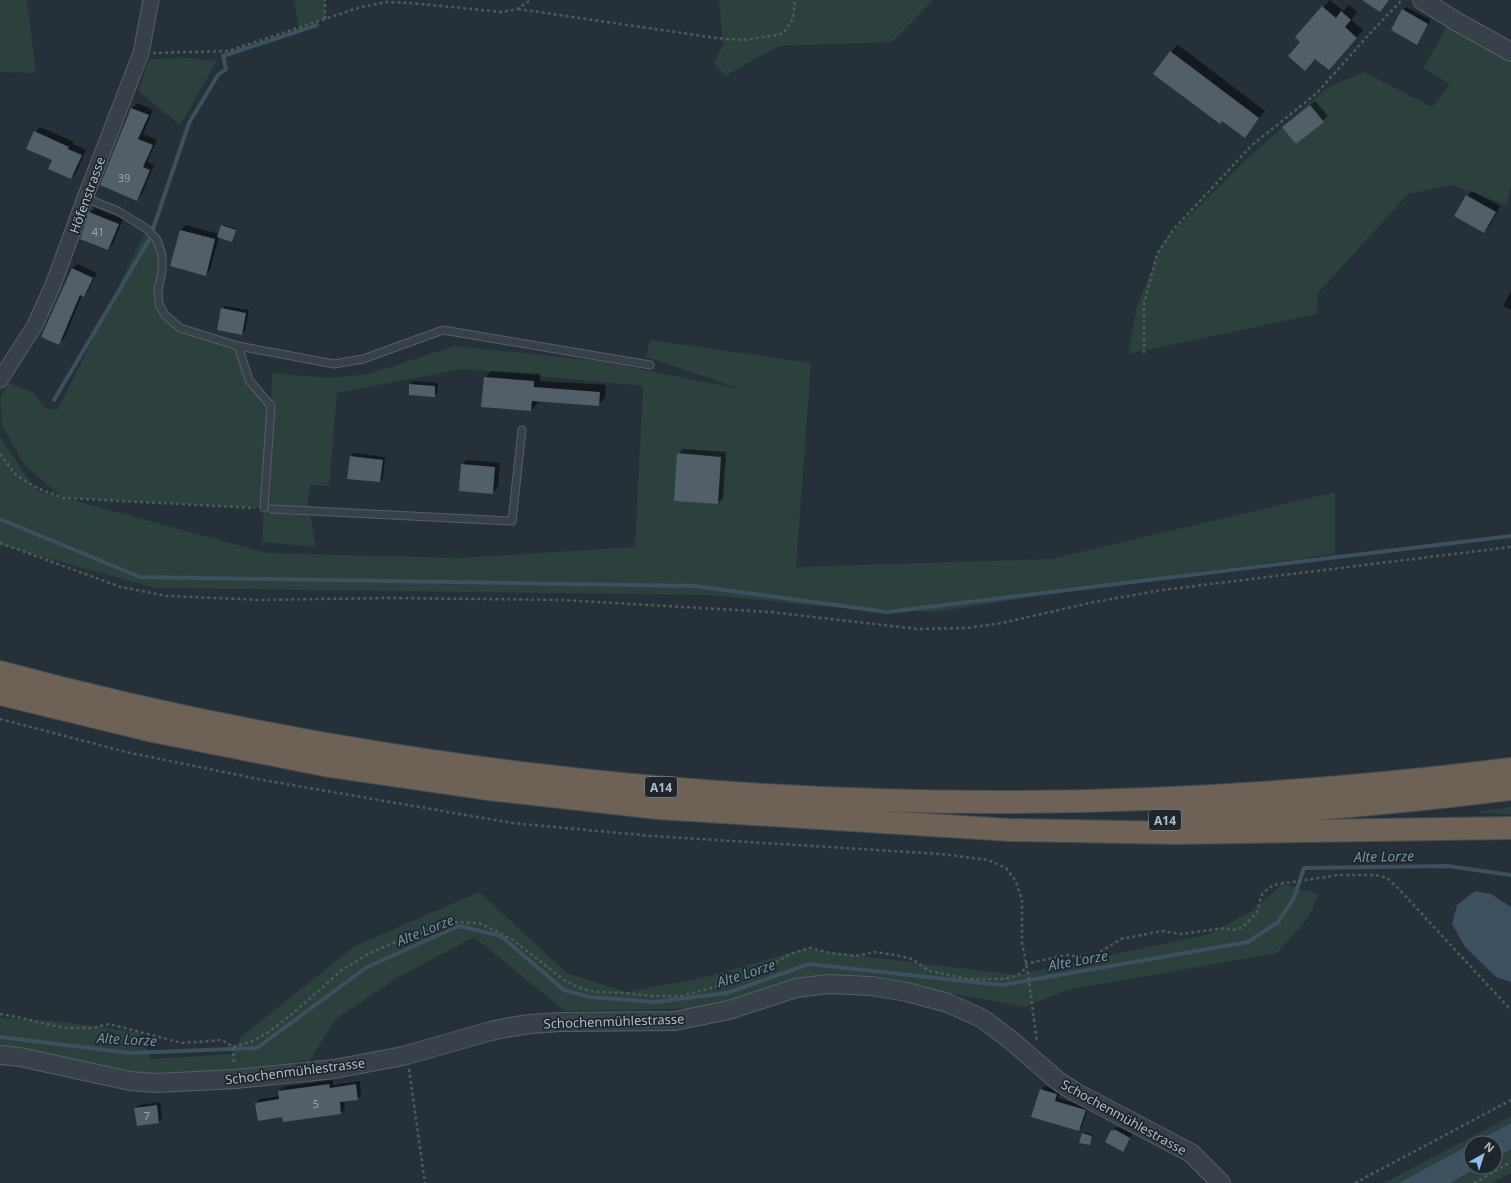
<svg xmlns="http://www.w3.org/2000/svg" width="1511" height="1183" font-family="'Noto Sans',sans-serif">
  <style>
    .green { fill: #2c403d; fill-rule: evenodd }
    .water { fill: #3c505f }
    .shadow { fill: #0007 }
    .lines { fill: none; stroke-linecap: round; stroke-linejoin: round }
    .stream { stroke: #3c505f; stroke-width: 4 }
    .building { fill: #525e68 }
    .service-casing { stroke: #565f66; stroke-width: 9 }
    .minor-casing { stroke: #565f66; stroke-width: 17 }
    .tertiary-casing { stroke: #565f66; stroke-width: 20 }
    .motorway-casing { stroke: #434c53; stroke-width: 24 }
    .path { stroke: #4b5c5c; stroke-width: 2.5; stroke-dasharray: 3 3; stroke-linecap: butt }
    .service { stroke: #384149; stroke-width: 7 }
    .minor { stroke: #384149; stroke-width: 15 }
    .tertiary { stroke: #384149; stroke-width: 18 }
    .motorway { stroke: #6e6156; stroke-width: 22 }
    .labels { text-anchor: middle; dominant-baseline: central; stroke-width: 3.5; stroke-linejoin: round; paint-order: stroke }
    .number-label { font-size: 11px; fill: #9ba4ad }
    .shield { fill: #1d262d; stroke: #868f97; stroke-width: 1 }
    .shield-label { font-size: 12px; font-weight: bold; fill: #b3bcc4 }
    .street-label { font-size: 13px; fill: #b3bcc4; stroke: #1d262d }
    .water-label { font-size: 14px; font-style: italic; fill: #7791a5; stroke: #1d262d }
  </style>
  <rect width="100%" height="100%" fill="#253038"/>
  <g class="green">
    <polygon points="0,0 27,0 36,73 0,72"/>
    <polygon points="294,0 325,0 325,19 299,28"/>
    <polygon points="719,0 933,0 892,42 779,46 725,76 714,63 723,45"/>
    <polygon points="1447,27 1511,63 1511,186 1507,205 1451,185 1408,194 1318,293 1317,314 1128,354 1137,306 1163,242 1249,157 1327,88 1364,72 1432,107 1450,84 1423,68"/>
    <polygon points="186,58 217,61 180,125 138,91 149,59"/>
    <path d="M147,229L157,240L162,255L159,304L180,328L238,346L249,380L271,405L272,373L330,378L368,374L455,346L600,361L744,390L646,357L650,340L811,363L796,567L1051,559L1335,492V554L1181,574L935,612L817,606L710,595L155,588L0,545V437L36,490L64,498L25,466L2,426L0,398L8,383L33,392L46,409H58ZM462,369L643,386L635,547L460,558L267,553L65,498L264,508L262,542L316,547L308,503L310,485L329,486L337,393Z"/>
    <polygon points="1511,807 1511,815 1475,812"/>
    <polygon points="1282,884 1319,894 1307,919 1277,953 1067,990 1025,1007 854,975 723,1008 565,1011 474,937 397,978 336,1019 310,1060 179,1077 60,1065 0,1049 0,1018 65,1022 140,1033 151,1059 232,1054 242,1036 355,946 479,892 567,973 626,992 706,977 804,949 1017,975 1210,934 1252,911"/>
    <path d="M1511,1116V1173L1492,1183H1384ZM1471,1143H1495V1167H1471Z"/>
  </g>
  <g class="water">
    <polygon points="1475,891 1491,894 1511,907 1511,982 1496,977 1465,947 1452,924 1457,905"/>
    <polygon points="1511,1123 1511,1149 1495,1158 1495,1143 1474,1143"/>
    <polygon points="1471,1144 1471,1167 1478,1167 1450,1183 1399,1183"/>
  </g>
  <g class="shadow">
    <polygon points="1330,0 1343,11 1349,5 1357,12 1351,20 1363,30 1335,62 1302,41 1323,7"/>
    <polygon points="1406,7 1431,20 1416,44 1403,10"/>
    <polygon points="1178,45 1265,111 1245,136 1171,52"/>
    <polygon points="1315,101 1328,116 1323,121 1289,122"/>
    <polygon points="137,103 153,110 143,134 157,140 147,162 154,165 142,194 137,199 101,185 132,108"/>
    <polygon points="40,127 74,142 73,144 86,150 76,173 71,178 35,132"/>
    <polygon points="1472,191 1500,206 1489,227 1484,232 1467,196"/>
    <polygon points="95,208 123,219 113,244 108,249 81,238 90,213"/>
    <polygon points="186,225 219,234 224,225 236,229 233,240 219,237 210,270 205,275 181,230"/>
    <polygon points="77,264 97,273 88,291 84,296 82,295 64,339 59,343 43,336 73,268"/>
    <polygon points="1511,291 1511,310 1503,306"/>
    <polygon points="225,306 249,310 245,331 242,334 222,309"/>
    <polygon points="491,371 540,374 540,381 606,385 605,398 598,405 538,401 538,403 531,410 485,378"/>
    <polygon points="414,381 438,383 437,393 434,396 410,385"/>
    <polygon points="683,449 726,452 723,498 718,503 678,454"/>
    <polygon points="354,453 385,457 383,478 380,481 351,456"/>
    <polygon points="467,460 500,463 498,487 493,492 462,465"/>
    <polygon points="333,1080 333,1085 360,1081 361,1095 358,1099 344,1101 345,1109 341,1113 283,1121 283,1116 256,1103 260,1099 280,1096 279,1091 283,1087"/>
    <polygon points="1044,1086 1060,1091 1058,1098 1088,1107 1082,1127 1079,1130 1041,1090"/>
    <polygon points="160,1102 162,1119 159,1122 135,1108 139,1105"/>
    <polygon points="1115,1127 1117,1128 1118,1127 1132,1134 1122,1150 1112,1131"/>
    <polygon points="1085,1132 1093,1135 1089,1144 1081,1142"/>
  </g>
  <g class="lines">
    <g class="stream">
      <polyline points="153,229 189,123 218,75 226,69 223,56 317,25"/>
      <polyline points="54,400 149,240"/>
      <polyline points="0,519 140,577 695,586 887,612 1511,536"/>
      <polyline points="0,1037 130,1053 257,1048 367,967 459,926 501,936 564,990 589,997 655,1002 727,993 809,964 1002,985 1248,942 1278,922 1294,898 1304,868 1448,866 1511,875"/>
    </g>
  </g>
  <g class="building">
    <polygon points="1362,0 1389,0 1380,12"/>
    <polygon points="1322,6 1336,18 1341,11 1351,20 1345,27 1357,38 1329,70 1315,59 1305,71 1288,56 1300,42 1295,37"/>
    <polygon points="1402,9 1428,24 1417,45 1391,30"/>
    <polygon points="1170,51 1259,118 1245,138 1222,121 1220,124 1153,74"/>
    <polygon points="1310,105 1324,122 1296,144 1282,127"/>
    <polygon points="131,108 149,115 138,139 153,145 143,167 150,170 137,201 100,185"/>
    <polygon points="34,131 69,147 68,149 82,155 71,179 48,169 52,160 26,149"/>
    <polygon points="1466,195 1496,212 1484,233 1454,216"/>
    <polygon points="89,212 119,224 108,250 80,239"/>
    <polygon points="221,225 236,230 232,242 217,237"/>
    <polygon points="180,230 215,239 206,276 170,266"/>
    <polygon points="72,268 93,278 84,297 80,295 59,345 41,337"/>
    <polygon points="221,308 246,313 242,335 217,330"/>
    <polygon points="484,377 534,381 534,387 600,392 599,406 532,401 531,411 481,407"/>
    <polygon points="409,384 435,386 435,397 409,395"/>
    <polygon points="677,453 721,457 718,504 674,501"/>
    <polygon points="350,456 383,460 380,482 347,479"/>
    <polygon points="461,464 495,467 493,494 459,491"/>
    <polygon points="329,1084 330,1088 356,1084 358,1100 340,1102 341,1114 283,1122 282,1117 258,1121 255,1103 279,1099 278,1091"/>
    <polygon points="1040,1089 1057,1094 1055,1101 1086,1110 1079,1131 1031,1117"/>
    <polygon points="157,1105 159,1123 137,1126 134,1108"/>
    <polygon points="1114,1129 1130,1138 1123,1152 1105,1142 1111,1130 1113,1131"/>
    <polygon points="1082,1133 1092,1136 1090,1145 1079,1143"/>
  </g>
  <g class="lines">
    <defs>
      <g id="service">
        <polyline points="85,198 118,211 147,229 157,240 162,255 162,272 158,290 159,304 165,315 180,328 238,346 334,364 363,359 443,330 650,365"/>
        <polyline points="238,346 249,380 271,406 264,508"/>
        <polyline points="272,509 512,521 522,430"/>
      </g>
      <polyline id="minor" points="0,380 35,325 53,285 85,198 141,53 151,0"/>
      <g id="tertiary">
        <polyline points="1422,0 1457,22 1511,52"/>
        <polyline points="0,1055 20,1057 130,1081 156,1083 236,1079 334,1069 403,1056 491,1031 510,1027 530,1024 561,1022 675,1021 729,1010 796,988 828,984 871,986 907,992 948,1003 983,1019 1012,1041 1058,1081 1075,1092 1191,1153 1221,1183"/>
      </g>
      <g id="motorway">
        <path d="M0,672C324,759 663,802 999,802C1170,802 1341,790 1511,769"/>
        <polyline points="0,694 153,731 324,765 489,789 658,808 1010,830 1178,833 1511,828"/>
        <path d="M1179,819C1290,812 1401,803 1511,789"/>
      </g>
    </defs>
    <use href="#service" class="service-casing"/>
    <use href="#minor" class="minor-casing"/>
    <use href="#tertiary" class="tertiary-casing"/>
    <use href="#motorway" class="motorway-casing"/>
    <g class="path">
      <polyline points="518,9 716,38 744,40 783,34 793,19 795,0"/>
      <polyline points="325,19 325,0"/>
      <polyline points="153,53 228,51 361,7 387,2 411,3 502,12 517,9 531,0"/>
      <polyline points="1144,353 1144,304 1157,254 1173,230 1252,145 1317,93 1373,30 1402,0"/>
      <polyline points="0,454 16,475 37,488 64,498 255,508"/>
      <polyline points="0,543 121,587 167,596 261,600 388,598 563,600 770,612 918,629 967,628 1002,623 1094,602 1162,590 1511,547"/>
      <polyline points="0,719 126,752 263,780 512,823 652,836 941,854 988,860 1006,868 1015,880 1022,900 1022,942 1028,974 1037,1042"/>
      <polyline points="1025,964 1067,955 1090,958 1121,939 1162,931 1181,934 1225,928 1235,930 1243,927 1257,912 1262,894 1273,885 1338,875 1375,875 1387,878 1396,886 1511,1010"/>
      <polyline points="0,1014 17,1017 64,1028 92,1028 109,1024 182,1043 222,1040 233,1047 253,1041 270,1031 292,1014 342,970 368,954 395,942 451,922 479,923 496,931 513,940 564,980 579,988 595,992 625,993 651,996 681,996 730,983 765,969 790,954 810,948 831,953 856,956 874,952 895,955 912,959 929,971 969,979 1005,979 1018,975 1026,968"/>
      <polyline points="233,1047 234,1065"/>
      <polyline points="409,1069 425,1183"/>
      <polyline points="1355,1183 1511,1100"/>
      <polyline points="1474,1183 1511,1162"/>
    </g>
    <use href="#service" class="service"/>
    <use href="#minor" class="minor"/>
    <use href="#tertiary" class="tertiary"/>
    <use href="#motorway" class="motorway"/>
  </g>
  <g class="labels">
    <g class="number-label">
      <text x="124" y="177">39</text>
      <text x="98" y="231">41</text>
      <text x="316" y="1103">5</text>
      <text x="147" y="1115">7</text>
    </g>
    <g class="shield">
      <rect x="645" y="777" width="32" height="20" rx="3"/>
      <rect x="1149" y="810" width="32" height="20" rx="3"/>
    </g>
    <g class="shield-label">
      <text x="661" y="787">A14</text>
      <text x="1165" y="820">A14</text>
    </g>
    <g class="street-label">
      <text transform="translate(87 195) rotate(-70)">Höfenstrasse</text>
      <text transform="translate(614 1021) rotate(-2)">Schochenmühlestrasse</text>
      <text transform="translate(295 1071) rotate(-7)">Schochenmühlestrasse</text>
      <text transform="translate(1124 1117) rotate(29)">Schochenmühlestrasse</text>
    </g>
    <g class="water-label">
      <text transform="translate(1384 856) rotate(-1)">Alte Lorze</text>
      <text transform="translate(425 930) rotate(-22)">Alte Lorze</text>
      <text transform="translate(1078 960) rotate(-10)">Alte Lorze</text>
      <text transform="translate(746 973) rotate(-18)">Alte Lorze</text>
      <text transform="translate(127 1039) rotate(3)">Alte Lorze</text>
    </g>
  </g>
  <g transform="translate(1483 1155) rotate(39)"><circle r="19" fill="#1d262d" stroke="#596269"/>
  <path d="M0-3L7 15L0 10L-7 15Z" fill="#91c0ec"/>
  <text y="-6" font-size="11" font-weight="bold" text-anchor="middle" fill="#b3bcc4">N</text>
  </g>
</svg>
